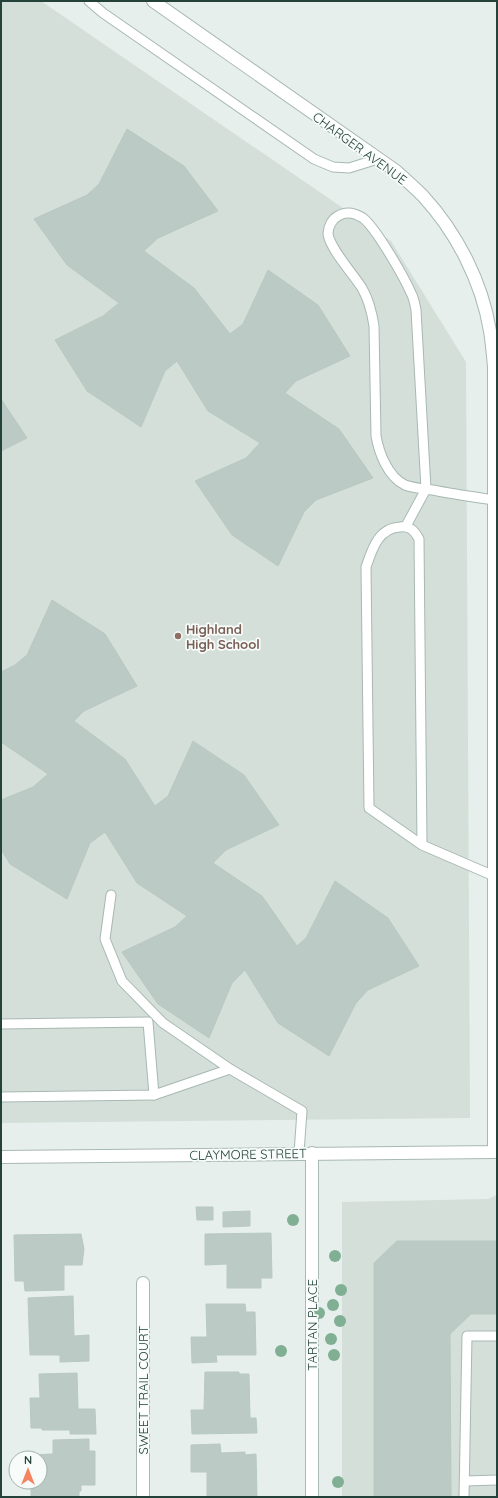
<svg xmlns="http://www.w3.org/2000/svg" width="498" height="1498" font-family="Quicksand,sans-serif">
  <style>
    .built { fill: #d4dfda }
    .building { fill: #bbcac4; stroke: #b8c9c2 }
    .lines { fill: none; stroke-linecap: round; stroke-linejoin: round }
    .lane-casing { stroke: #a8b8b2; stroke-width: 11 }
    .street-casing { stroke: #a8b8b2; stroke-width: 14 }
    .lane { stroke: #fff; stroke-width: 9 }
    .street { stroke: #fff; stroke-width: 12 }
    .tree { fill: #80af93 }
    .education-dot { fill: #8d6e63; stroke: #f7fbf9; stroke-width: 1.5 }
    .labels { text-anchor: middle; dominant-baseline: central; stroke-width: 3.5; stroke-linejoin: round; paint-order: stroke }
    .street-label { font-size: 13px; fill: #24423a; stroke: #f7fbf9 }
    .education-label { font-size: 13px; font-weight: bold; fill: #785e54; stroke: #f7fbf9; text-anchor: start }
  </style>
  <rect width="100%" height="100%" fill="#e6efeb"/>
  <g class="built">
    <polygon points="1,1 41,1 391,241 466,362 470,1118 1,1123"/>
    <polygon points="497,1195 497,1497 342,1497 342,1202 488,1199"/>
  </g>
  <g class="building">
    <polygon points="127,129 184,166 218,211 158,238 144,251 194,288 230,334 243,324 268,270 318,305 350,356 296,381 285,393 339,429 373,478 316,500 304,512 278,566 232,535 195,481 246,458 260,443 208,411 177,361 165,371 141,427 87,391 55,340 103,316 119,303 67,265 34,219 87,195 99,184"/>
    <polygon points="1,399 27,438 1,451"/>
    <polygon points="52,600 105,634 137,686 84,711 74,721 125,759 155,806 168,796 193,741 244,775 279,825 226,850 213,863 262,896 297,946 306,938 335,881 388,918 419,966 368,990 356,1003 329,1056 278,1023 245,970 232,983 209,1038 158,1004 122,952 175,927 187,916 137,883 105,832 90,843 67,899 10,864 1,849 1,800 33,787 48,774 1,742 1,672 15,665 27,655"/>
    <polygon points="196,1207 213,1207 213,1220 197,1220"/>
    <polygon points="250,1211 250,1226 223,1227 223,1212"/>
    <polygon points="271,1233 272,1278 261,1278 261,1288 227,1288 227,1264 205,1265 205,1234"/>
    <polygon points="81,1234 84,1249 82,1265 64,1265 64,1290 25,1291 24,1281 15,1281 14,1235"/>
    <polygon points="397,1241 497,1241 497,1314 471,1314 450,1334 451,1497 374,1497 374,1263"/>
    <polygon points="73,1296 74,1336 89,1335 89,1361 60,1362 60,1355 30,1355 28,1298"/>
    <polygon points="206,1304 245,1304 246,1312 255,1312 256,1355 216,1355 217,1362 192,1363 191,1337 207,1337"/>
    <polygon points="205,1372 239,1372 239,1374 249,1374 250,1418 256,1418 257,1433 192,1434 191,1410 204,1410"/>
    <polygon points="77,1373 78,1409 95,1409 96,1434 70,1434 70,1430 42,1430 42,1428 31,1428 30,1398 40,1398 39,1374"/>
    <polygon points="89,1439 89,1451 95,1451 95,1485 81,1485 81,1491 79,1491 79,1497 31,1497 31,1482 40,1482 40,1458 31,1458 31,1455 53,1454 53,1440"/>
    <polygon points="220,1444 221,1453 245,1452 245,1455 256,1454 257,1497 207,1497 207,1472 191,1472 191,1445"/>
  </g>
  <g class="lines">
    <defs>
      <g id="lane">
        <polyline points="89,1 103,13 314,159 333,167 349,168 378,159"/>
        <path d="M406,526L426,489L416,310C415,305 414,298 411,293C404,277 376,228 363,218C355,213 346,211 338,216C332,219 328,227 328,234C330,249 354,275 362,288C369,300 372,313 374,326L376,436C379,453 388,477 405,485C413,488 424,489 433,490C453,494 474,497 494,500"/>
        <path d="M422,845L369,808L366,567C372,550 378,528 400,527C410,526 414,530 419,539L422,845L494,876"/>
        <polyline points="111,895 105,939 122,981 163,1023 230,1069 302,1111 299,1153"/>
        <polyline points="1,1024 148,1022 154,1095"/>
        <polyline points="1,1097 154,1095 230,1069"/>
        <polyline points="465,1481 497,1480"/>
        <polyline points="464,1497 467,1336 497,1336"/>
      </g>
      <g id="street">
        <polyline points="312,1153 312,1497"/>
        <path d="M1,1157L494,1152V367C493,355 492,343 490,331C482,282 457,233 423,196C414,187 405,179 396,171L153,1"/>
        <polyline points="143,1283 143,1497"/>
      </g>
    </defs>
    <use href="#lane" class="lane-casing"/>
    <use href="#street" class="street-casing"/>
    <use href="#lane" class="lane"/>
    <use href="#street" class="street"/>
  </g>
  <g class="tree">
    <circle cx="293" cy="1220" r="6"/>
    <circle cx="335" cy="1256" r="6"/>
    <circle cx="341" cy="1290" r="6"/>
    <circle cx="333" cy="1305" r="6"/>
    <circle cx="319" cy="1313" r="6"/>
    <circle cx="340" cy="1321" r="6"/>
    <circle cx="331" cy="1339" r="6"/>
    <circle cx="281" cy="1351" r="6"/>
    <circle cx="334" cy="1355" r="6"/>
    <circle cx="338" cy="1482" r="6"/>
  </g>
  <circle class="education-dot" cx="178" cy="636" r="4"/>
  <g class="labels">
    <g class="street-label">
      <text transform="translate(360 148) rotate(36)">CHARGER AVENUE</text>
      <text transform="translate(248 1154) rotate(-1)">CLAYMORE STREET</text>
      <text transform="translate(312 1325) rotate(-90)">TARTAN PLACE</text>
      <text transform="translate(143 1390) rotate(-90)">SWEET TRAIL COURT</text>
    </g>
    <g class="education-label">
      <text x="186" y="629">Highland<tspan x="186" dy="15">High School</tspan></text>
    </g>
  </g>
  <rect width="498" height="1498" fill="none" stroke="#24423a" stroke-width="4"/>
  <g transform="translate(28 1470)"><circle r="19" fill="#f7fbf9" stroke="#a3b1ad"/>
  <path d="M0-3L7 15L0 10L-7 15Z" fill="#f4845f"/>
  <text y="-6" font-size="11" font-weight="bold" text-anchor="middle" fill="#24423a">N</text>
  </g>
</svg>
